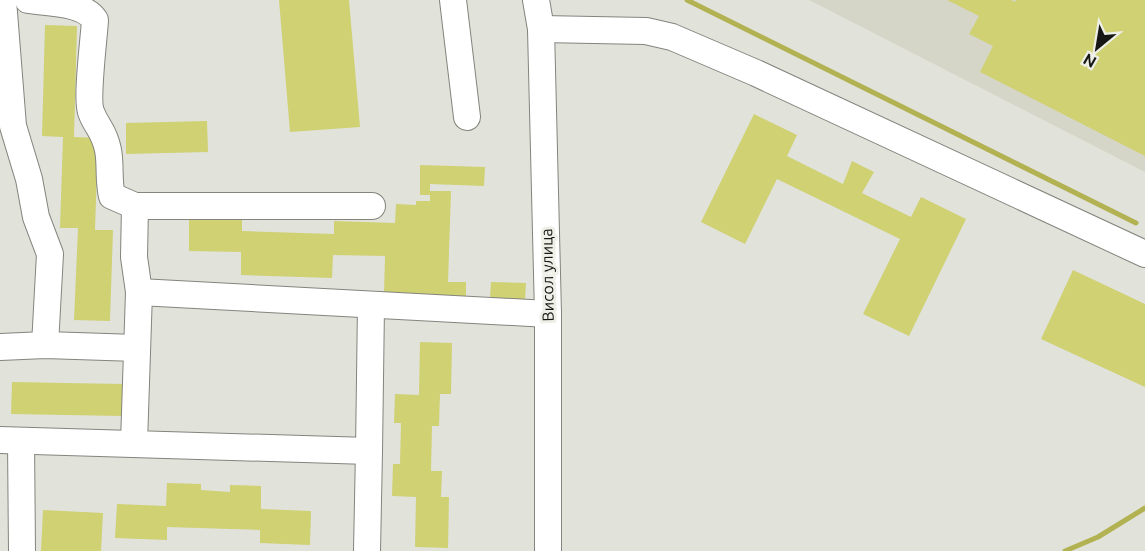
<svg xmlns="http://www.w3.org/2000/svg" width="1145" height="551" font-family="Ubuntu,sans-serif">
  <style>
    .built { fill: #d6d6c8 }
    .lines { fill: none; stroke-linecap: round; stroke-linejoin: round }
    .stream { stroke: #b2b253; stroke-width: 5 }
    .building { fill: #cfd172 }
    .minor-casing { stroke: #84847e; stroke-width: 28 }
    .minor { stroke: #fff; stroke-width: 26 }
    .labels { text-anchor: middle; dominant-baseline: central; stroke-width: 6; stroke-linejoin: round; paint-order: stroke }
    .street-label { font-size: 16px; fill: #161714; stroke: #eeefe7 }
  </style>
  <rect width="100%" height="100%" fill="#e1e2da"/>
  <polygon class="built" points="809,0 1145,0 1145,172"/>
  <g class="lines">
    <g class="stream">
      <polyline points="687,0 1136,223"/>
      <polyline points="1065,551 1098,537 1145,508"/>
    </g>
  </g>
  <g class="building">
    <polygon points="279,0 349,0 360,127 290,132"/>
    <polygon points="947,0 1011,0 1015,2 1016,0 1145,0 1145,156 980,72 993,46 969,34 979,16"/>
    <polygon points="45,25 77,26 74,137 98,138 95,230 113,230 110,321 74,320 78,228 60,228 63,137 42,136"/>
    <polygon points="754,114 797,135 787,156 843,184 852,161 874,172 862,193 911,217 921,197 966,219 909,336 863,314 900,239 777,179 745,244 701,222"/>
    <polygon points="207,121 208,152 126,154 126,123"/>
    <polygon points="420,165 485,167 484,186 430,184 430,191 451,191 448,282 466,282 466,299 384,295 385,256 333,255 332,278 241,275 241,252 189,251 189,217 242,219 242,231 334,234 334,221 395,223 396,204 416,205 416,201 430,201 430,195 420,195"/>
    <polygon points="1073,270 1145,304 1145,387 1041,339"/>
    <polygon points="491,282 526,283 525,300 490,299"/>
    <polygon points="420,342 452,343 451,394 440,394 439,426 432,426 431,471 442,471 441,497 449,497 448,548 415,547 416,497 392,496 393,464 400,464 401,423 394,423 395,394 419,395"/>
    <polygon points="12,382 122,384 122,416 11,414"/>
    <polygon points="167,483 201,484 201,490 230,492 230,485 261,486 261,509 311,511 310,545 260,543 260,530 167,527 167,540 115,538 117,504 166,506"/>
    <polygon points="43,510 103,513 101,551 41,551"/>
  </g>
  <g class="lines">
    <defs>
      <g id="minor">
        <polyline points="3,0 13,126 29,179 36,217 50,254 45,345"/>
        <path d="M28,0C48,3 83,2 95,20C94,38 86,99 91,112C97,128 104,130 108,150C111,165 108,180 112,196L135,206H372"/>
        <polyline points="453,0 467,117"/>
        <polyline points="536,0 541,29 548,314 548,551"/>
        <polyline points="541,29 646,31 672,37 756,73 1145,254"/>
        <polyline points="139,292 548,314"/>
        <polyline points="0,347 45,345 137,348"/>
        <polyline points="0,440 369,451 371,305"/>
        <polyline points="21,441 22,551"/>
        <polyline points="134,443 139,292 134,257 135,206"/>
        <polyline points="367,551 369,451"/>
      </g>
    </defs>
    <use href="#minor" class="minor-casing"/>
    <use href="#minor" class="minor"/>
  </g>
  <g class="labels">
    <g class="street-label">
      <text transform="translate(547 275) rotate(-91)">Висол улица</text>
    </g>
  </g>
  <g transform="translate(1097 48) rotate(210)" stroke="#eeefe7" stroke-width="4.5" paint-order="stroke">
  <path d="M0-4.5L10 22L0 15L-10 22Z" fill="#161714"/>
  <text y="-9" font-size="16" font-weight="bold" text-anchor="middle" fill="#161714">N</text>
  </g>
</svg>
